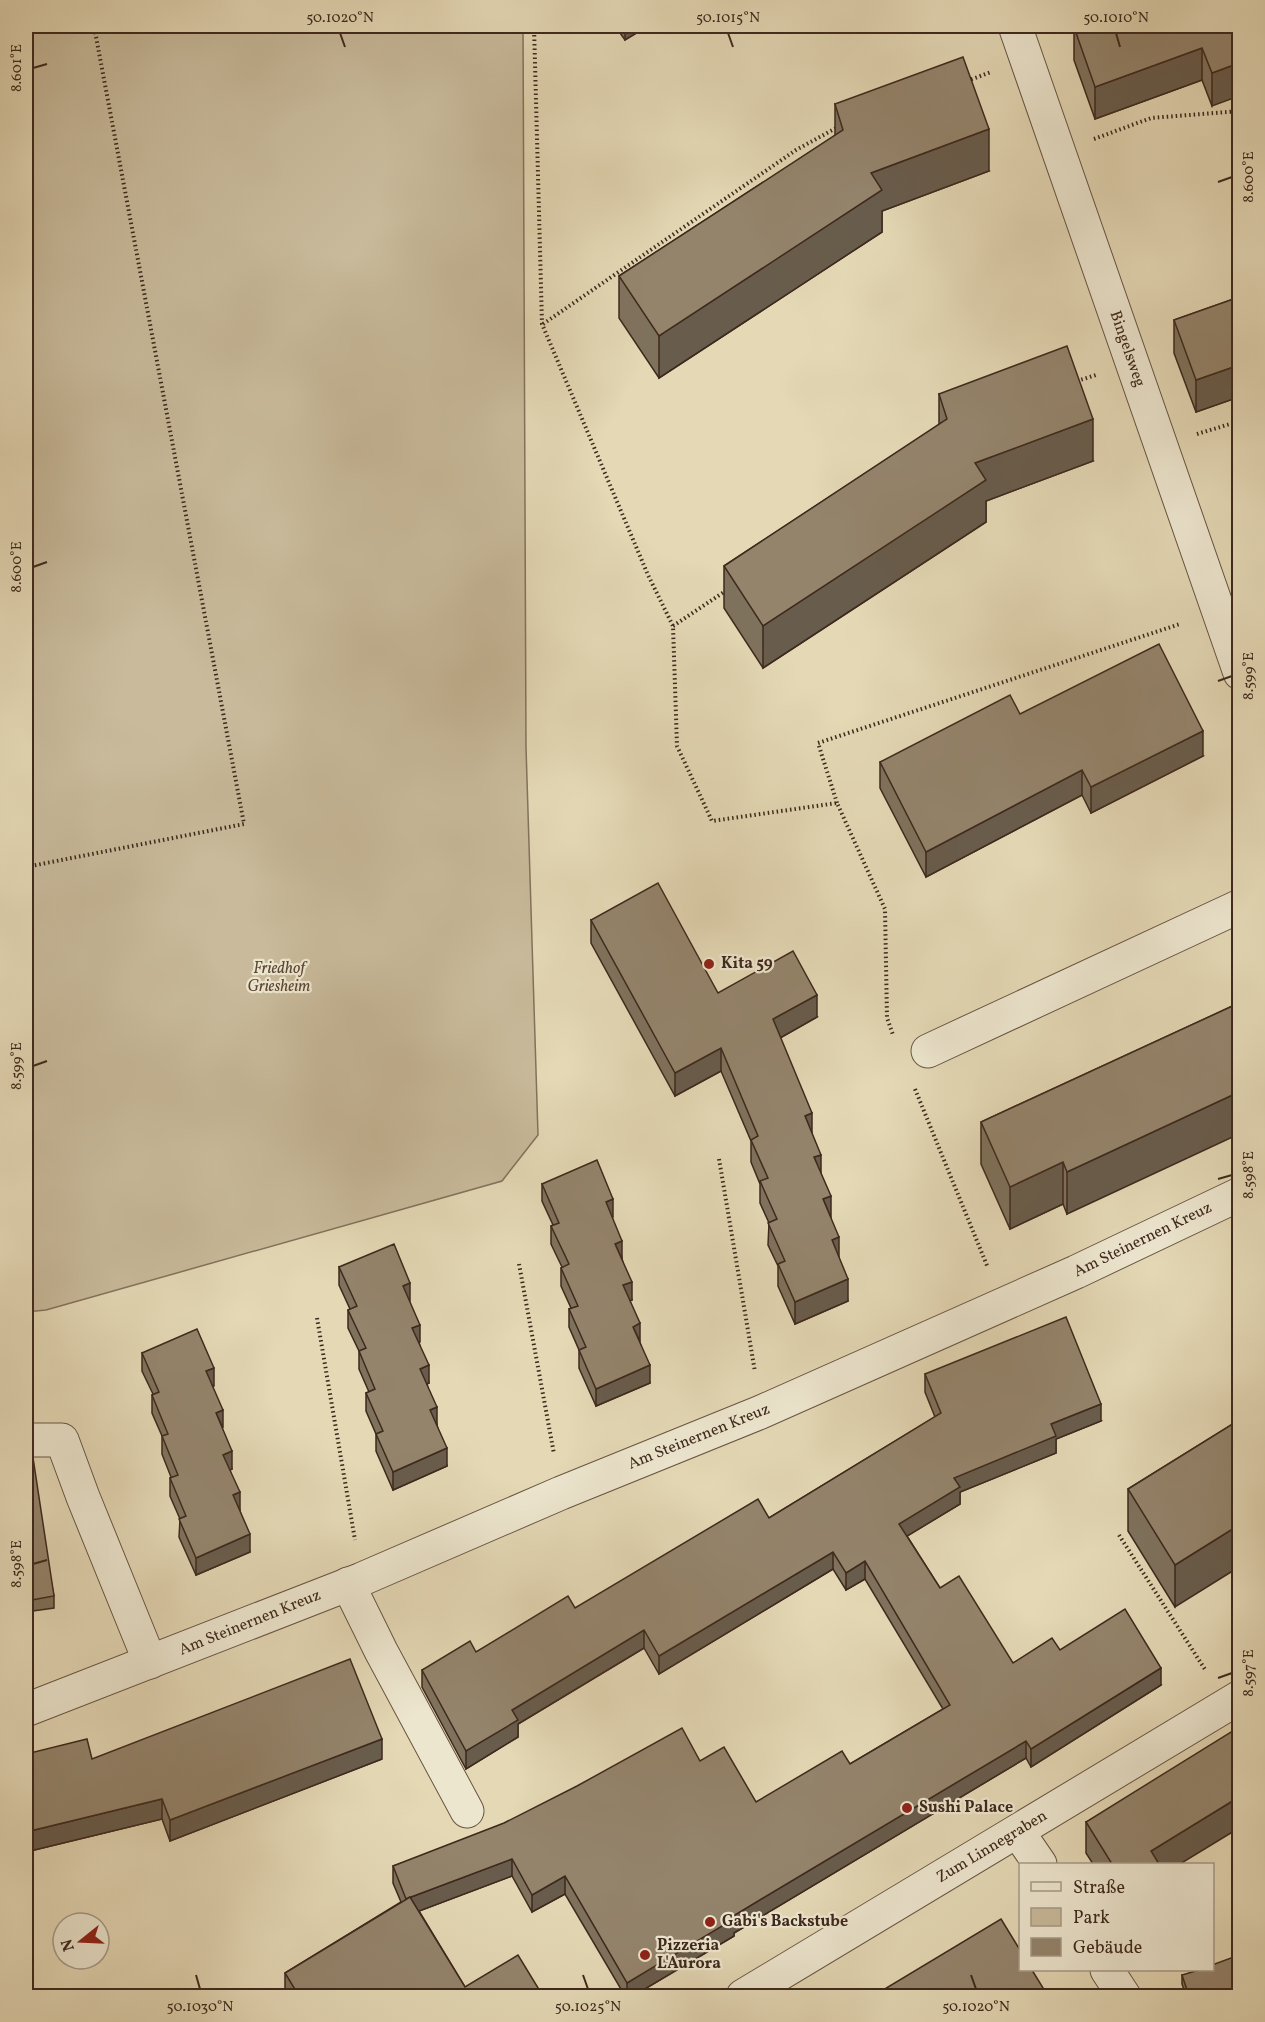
<svg xmlns="http://www.w3.org/2000/svg" width="1265" height="2022" font-family="Vollkorn,serif">
  <style>
    .green { fill: #c8ba9b; stroke: #83725c; stroke-width: 1.5 }
    .lines { fill: none; stroke-linecap: round; stroke-linejoin: round }
    .minor-casing { stroke: #685543; stroke-width: 35 }
    .path { stroke: #3e291d; stroke-width: 4; stroke-dasharray: 1.5 3; stroke-linecap: butt }
    .minor { stroke: #ede6cf; stroke-width: 33 }
    .wall { fill: #7f725d; stroke: #3e291d; stroke-width: 1.5 }
    .shaded-wall { fill: #685c4c; stroke: #3e291d; stroke-width: 1.5 }
    .building { fill: #94846c; stroke: #3e291d; stroke-width: 1.5 }
    .ticks { fill: none; stroke: #3e291d; stroke-width: 2 }
    .poi-dot { fill: #8f2418; stroke: #ede6cf; stroke-width: 2 }
    .labels { text-anchor: middle; dominant-baseline: central; stroke-width: 4.5; stroke-linejoin: round; paint-order: stroke }
    .street-label { font-size: 16px; fill: #3e291d; stroke: #ede6cf }
    .poi-label { font-size: 16px; font-weight: bold; fill: #3e291d; stroke: #ede6cf; text-anchor: start }
    .park-label { font-size: 16px; font-style: italic; fill: #5a4636; stroke: #ede6cf }
    .neatline { fill: none; stroke: #3e291d; stroke-width: 2 }
    .ticks-label { font-size: 15px; text-anchor: middle; fill: #3e291d }
  </style>
  <rect width="100%" height="100%" fill="#e4d8b5"/>
  <filter id="stains"><feTurbulence type="fractalNoise" baseFrequency=".00333" numOctaves="4"/><feColorMatrix values="0 0 0 0 .2 0 0 0 0 .09 0 0 0 0 .02 0 0 0 .5 -.17"/></filter>
  <radialGradient id="worn" r=".72"><stop offset=".6" stop-color="#630" stop-opacity="0"/><stop offset="1" stop-color="#630" stop-opacity=".3"/></radialGradient>
  <polygon class="green" points="26,26 523,26 526,747 538,1135 502,1181 46,1310 26,1312"/>
  <g class="lines">
    <defs>
      <g id="minor">
        <polyline points="1015,26 1240,673"/>
        <polyline points="928,1051 1240,906"/>
        <polyline points="30,1440 62,1440 83,1497 150,1662"/>
        <polyline points="348,1584 381,1651 467,1811"/>
        <polyline points="26,1710 362,1579 561,1493 761,1412 1076,1272 1240,1194"/>
        <polyline points="1018,1832 1040,1864"/>
        <polyline points="1107,1970 1124,1996"/>
        <polyline points="743,1996 1240,1697"/>
      </g>
    </defs>
    <use href="#minor" class="minor-casing"/>
    <g class="path">
      <polyline points="534,26 542,324 648,575 673,626 677,746 712,821 837,803 885,909 887,1018 893,1035"/>
      <polyline points="967,81 991,72"/>
      <polyline points="1094,139 1151,118 1240,111"/>
      <polyline points="543,324 796,150 838,127"/>
      <polyline points="1077,381 1096,375"/>
      <polyline points="1197,434 1240,421"/>
      <polyline points="673,626 727,590"/>
      <polyline points="837,803 818,743 1180,624"/>
      <polyline points="26,867 244,824 94,26"/>
      <polyline points="915,1089 988,1268"/>
      <polyline points="719,1159 755,1372"/>
      <polyline points="519,1264 554,1454"/>
      <polyline points="317,1318 355,1540"/>
      <polyline points="1119,1535 1206,1671"/>
    </g>
    <use href="#minor" class="minor"/>
  </g>
  <g class="wall">
    <polygon points="615,26 648,26 625,40"/>
    <polygon points="1239,26 1212,106 1202,80 1095,119 1074,60 1074,27"/>
    <polygon points="835,104 989,171 882,211 882,232 659,378 619,318 619,276 835,136"/>
    <polygon points="1239,297 1239,397 1196,412 1174,353 1174,320"/>
    <polygon points="939,394 1093,461 986,501 986,522 763,668 724,608 724,566 939,425"/>
    <polygon points="1020,714 1203,756 1091,813 1082,795 926,877 880,788 880,762"/>
    <polygon points="591,920 718,993 817,1017 780,1038 812,1134 848,1301 795,1324 778,1286 778,1266 768,1245 769,1223 760,1203 760,1184 751,1162 751,1141 721,1071 675,1096 591,943"/>
    <polygon points="1239,1003 1067,1214 1063,1204 1010,1229 981,1164 981,1122"/>
    <polygon points="542,1184 613,1217 612,1217 632,1300 630,1301 650,1383 596,1406 579,1368 579,1350 569,1327 569,1309 571,1308 561,1286 561,1268 562,1267 551,1244 551,1226 553,1225 542,1201"/>
    <polygon points="339,1267 410,1301 409,1301 429,1383 427,1384 447,1466 393,1490 376,1451 376,1434 366,1411 366,1393 369,1392 359,1369 359,1351 348,1328 348,1310 350,1309 339,1285"/>
    <polygon points="142,1353 214,1386 212,1386 232,1469 230,1470 250,1552 196,1575 179,1537 180,1519 170,1496 170,1478 171,1477 162,1454 162,1436 152,1413 152,1395 153,1394 142,1371"/>
    <polygon points="925,1374 1101,1421 1056,1439 1056,1453 960,1492 960,1504 907,1536 940,1588 1013,1663 1060,1650 1161,1685 1031,1767 1026,1758 734,1933 734,1936 633,1996 625,1996 565,1894 532,1912 512,1876 419,1911 465,1987 543,1996 285,1996 285,1973 401,1902 393,1883 393,1866 700,1761 756,1802 850,1764 943,1709 865,1579 846,1590 833,1569 659,1674 644,1648 518,1724 518,1737 466,1769 422,1687 422,1670 476,1652 575,1608 769,1518 935,1417 925,1392"/>
    <polygon points="1239,1420 1175,1607 1128,1531 1128,1489"/>
    <polygon points="26,1452 54,1596 54,1608 26,1612"/>
    <polygon points="26,1754 92,1759 382,1759 170,1841 162,1819 26,1852"/>
    <polygon points="1086,1822 1180,1864 1093,1864 1086,1853"/>
    <polygon points="1182,1975 1239,1996 1186,1996 1182,1984"/>
  </g>
  <g class="shaded-wall">
    <polygon points="625,26 648,26 625,40"/>
    <polygon points="1202,48 1202,80 1095,119 1095,87"/>
    <polygon points="1239,63 1239,96 1212,106 1212,73"/>
    <polygon points="989,129 989,171 882,211 882,232 659,378 659,336 871,173"/>
    <polygon points="1239,365 1239,397 1196,412 1196,380"/>
    <polygon points="1093,419 1093,461 986,501 986,522 763,668 763,626 975,463"/>
    <polygon points="1203,731 1203,756 1091,813 1091,787"/>
    <polygon points="1082,770 1082,795 926,877 926,852"/>
    <polygon points="817,995 817,1017 773,1042 773,1019"/>
    <polygon points="721,1048 721,1071 675,1096 675,1073"/>
    <polygon points="1239,1092 1239,1134 1067,1214 1067,1172"/>
    <polygon points="812,1113 812,1135 805,1116"/>
    <polygon points="821,1155 821,1177 814,1157"/>
    <polygon points="1063,1162 1063,1204 1010,1229 1010,1187"/>
    <polygon points="831,1196 831,1218 823,1199"/>
    <polygon points="613,1199 613,1217 606,1220 606,1202"/>
    <polygon points="839,1237 839,1260 832,1240"/>
    <polygon points="622,1241 622,1259 615,1244"/>
    <polygon points="848,1279 848,1301 795,1324 795,1302"/>
    <polygon points="632,1282 632,1300 623,1303 623,1285"/>
    <polygon points="410,1283 410,1301 403,1304 403,1286"/>
    <polygon points="640,1323 640,1341 633,1327"/>
    <polygon points="420,1325 420,1342 412,1345 412,1328"/>
    <polygon points="429,1365 429,1383 420,1387 420,1369"/>
    <polygon points="650,1365 650,1383 596,1406 596,1389"/>
    <polygon points="214,1368 214,1386 206,1389 206,1371"/>
    <polygon points="1101,1404 1101,1421 1056,1439 1056,1453 960,1492 960,1504 899,1541 899,1524 954,1478 1051,1424"/>
    <polygon points="437,1407 437,1425 430,1428 430,1410"/>
    <polygon points="223,1410 223,1428 216,1413"/>
    <polygon points="447,1448 447,1466 393,1490 393,1472"/>
    <polygon points="232,1451 232,1469 223,1473 223,1455"/>
    <polygon points="240,1492 240,1510 233,1513 233,1495"/>
    <polygon points="1239,1525 1239,1567 1175,1607 1175,1565"/>
    <polygon points="250,1534 250,1552 196,1575 196,1558"/>
    <polygon points="833,1552 833,1569 659,1674 659,1656"/>
    <polygon points="865,1561 865,1579 846,1590 846,1573"/>
    <polygon points="644,1630 644,1648 518,1724 518,1737 466,1769 466,1751 512,1710"/>
    <polygon points="1161,1668 1161,1685 1031,1767 1031,1749"/>
    <polygon points="382,1739 382,1759 170,1841 170,1820"/>
    <polygon points="1026,1741 1026,1758 734,1933 734,1936 633,1996 627,1996 627,1983 733,1916"/>
    <polygon points="1239,1797 1239,1828 1180,1864 1151,1864 1151,1851"/>
    <polygon points="162,1799 162,1819 26,1852 26,1832"/>
    <polygon points="512,1859 512,1876 406,1916 406,1899"/>
    <polygon points="565,1876 565,1894 532,1912 532,1895"/>
  </g>
  <g class="building">
    <polygon points="1079,26 1239,26 1239,63 1212,73 1202,48 1095,87 1074,27"/>
    <polygon points="963,57 989,129 871,173 882,190 659,336 619,276 843,130 835,104"/>
    <polygon points="1239,297 1239,365 1196,380 1174,320"/>
    <polygon points="1067,346 1093,419 975,463 986,480 763,626 724,566 947,419 939,394"/>
    <polygon points="1159,644 1203,731 1091,787 1082,770 926,852 880,762 1010,695 1020,714"/>
    <polygon points="658,883 718,993 793,951 817,995 773,1019 812,1113 805,1116 821,1155 814,1157 831,1196 823,1199 839,1237 832,1240 848,1279 795,1302 778,1264 785,1261 768,1223 777,1219 760,1181 768,1178 751,1140 758,1136 721,1048 675,1073 591,920"/>
    <polygon points="1239,1003 1239,1092 1067,1172 1063,1162 1010,1187 981,1122"/>
    <polygon points="597,1160 613,1199 606,1202 622,1241 615,1244 632,1282 623,1285 640,1323 633,1327 650,1365 596,1389 579,1350 586,1347 569,1309 578,1306 561,1268 569,1264 551,1226 559,1223 542,1184"/>
    <polygon points="394,1244 410,1283 403,1286 420,1325 412,1328 429,1365 420,1369 437,1407 430,1410 447,1448 393,1472 376,1434 383,1431 366,1393 375,1389 359,1351 366,1348 348,1310 357,1306 339,1267"/>
    <polygon points="1066,1317 1101,1404 1051,1424 1056,1436 954,1478 960,1487 899,1524 940,1588 959,1576 1013,1663 1052,1638 1060,1650 1125,1609 1161,1668 1031,1749 1026,1741 733,1916 734,1919 627,1983 565,1876 532,1895 512,1859 411,1897 410,1897 406,1899 393,1866 504,1823 577,1786 682,1728 700,1761 724,1747 756,1802 842,1751 850,1764 950,1705 865,1561 846,1573 833,1552 659,1656 644,1630 512,1710 518,1720 466,1751 422,1670 470,1641 476,1652 568,1596 575,1608 758,1499 769,1518 941,1413 925,1374"/>
    <polygon points="197,1329 214,1368 206,1371 223,1410 216,1413 232,1451 223,1455 240,1492 233,1495 250,1534 196,1558 179,1519 186,1516 170,1478 178,1475 162,1436 168,1434 152,1395 159,1392 142,1353"/>
    <polygon points="1239,1420 1239,1525 1175,1565 1128,1489"/>
    <polygon points="32,1451 54,1596 26,1601 26,1452"/>
    <polygon points="350,1659 382,1739 170,1820 162,1799 26,1832 26,1754 87,1739 92,1759"/>
    <polygon points="1239,1727 1239,1797 1151,1851 1159,1864 1112,1864 1086,1822"/>
    <polygon points="410,1897 465,1987 518,1955 543,1996 299,1996 285,1973"/>
    <polygon points="1001,1919 1020,1950 1020,1970 1032,1970 1048,1996 873,1996"/>
    <polygon points="1239,1955 1239,1996 1189,1996 1182,1975 1199,1970 1212,1970 1212,1965"/>
  </g>
  <path class="ticks" d="M340,33L345,47M728,33L733,47M1116,33L1120,47M33,68L47,64M1218,182L1232,177M33,567L47,562M1218,681L1232,676M33,1066L47,1061M1218,1179L1232,1175M33,1564L47,1560M1218,1678L1232,1673M196,1975L200,1989M583,1975L588,1989M971,1975L976,1989"/>
  <g class="poi-dot">
    <circle cx="709" cy="964" r="6"/>
    <circle cx="907" cy="1808" r="6"/>
    <circle cx="710" cy="1922" r="6"/>
    <circle cx="645" cy="1955" r="6"/>
  </g>
  <g class="labels">
    <g class="street-label">
      <text transform="translate(1127 349) rotate(71)">Bingelsweg</text>
      <text transform="translate(1143 1240) rotate(-26)">Am Steinernen Kreuz</text>
      <text transform="translate(699 1437) rotate(-22)">Am Steinernen Kreuz</text>
      <text transform="translate(250 1623) rotate(-22)">Am Steinernen Kreuz</text>
      <text transform="translate(992 1847) rotate(-31)">Zum Linnegraben</text>
    </g>
    <g class="poi-label">
      <text x="721" y="964">Kita 59</text>
      <text x="919" y="1808">Sushi Palace</text>
      <text x="722" y="1922">Gabi's Backstube</text>
      <text x="657" y="1946">Pizzeria<tspan x="657" dy="18">L'Aurora</tspan></text>
    </g>
    <g class="park-label">
      <text x="279" y="969">Friedhof<tspan x="279" dy="18">Griesheim</tspan></text>
    </g>
  </g>
  <rect width="1265" height="2022" fill="none" stroke="#e4d8b5" stroke-width="66"/>
  <rect x="1019" y="1863" width="195" height="108" fill="#ede6cf" stroke="#a79a88" stroke-width="1.5"/>
  <rect x="1031" y="1882" width="30" height="9" fill="#ede6cf" stroke="#a79a88" stroke-width="1.5"/>
  <text x="1073" y="1893" font-size="18" fill="#3e291d">Straße</text>
  <rect x="1031" y="1908" width="30" height="18" fill="#c8ba9b" stroke="#a79a88" stroke-width="1.5"/>
  <text x="1073" y="1923" font-size="18" fill="#3e291d">Park</text>
  <rect x="1031" y="1938" width="30" height="18" fill="#94846c" stroke="#a79a88" stroke-width="1.5"/>
  <text x="1073" y="1953" font-size="18" fill="#3e291d">Gebäude</text>
  <g transform="translate(81 1941) rotate(252)"><circle r="28" fill="#ede6cf" stroke="#a79a88" stroke-width="1.5"/>
  <path d="M0-4.5L10 22L0 15L-10 22Z" fill="#8f2418"/>
  <text y="-9" font-size="16" font-weight="bold" text-anchor="middle" fill="#3e291d">N</text>
  </g>
  <rect x="33" y="33" width="1199" height="1956" class="neatline"/>
  <g class="ticks-label">
    <text x="340" y="22">50.1020°N</text>
    <text x="728" y="22">50.1015°N</text>
    <text x="1116" y="22">50.1010°N</text>
    <text transform="translate(16 68) rotate(-90)" y="5">8.601°E</text>
    <text transform="translate(1248 177) rotate(-90)" y="5">8.600°E</text>
    <text transform="translate(16 567) rotate(-90)" y="5">8.600°E</text>
    <text transform="translate(1248 676) rotate(-90)" y="5">8.599°E</text>
    <text transform="translate(16 1066) rotate(-90)" y="5">8.599°E</text>
    <text transform="translate(1248 1175) rotate(-90)" y="5">8.598°E</text>
    <text transform="translate(16 1564) rotate(-90)" y="5">8.598°E</text>
    <text transform="translate(1248 1673) rotate(-90)" y="5">8.597°E</text>
    <text x="200" y="2011">50.1030°N</text>
    <text x="588" y="2011">50.1025°N</text>
    <text x="976" y="2011">50.1020°N</text>
  </g>
  <rect width="100%" height="100%" filter="url(#stains)"/>
  <rect width="100%" height="100%" fill="url(#worn)"/>
</svg>
